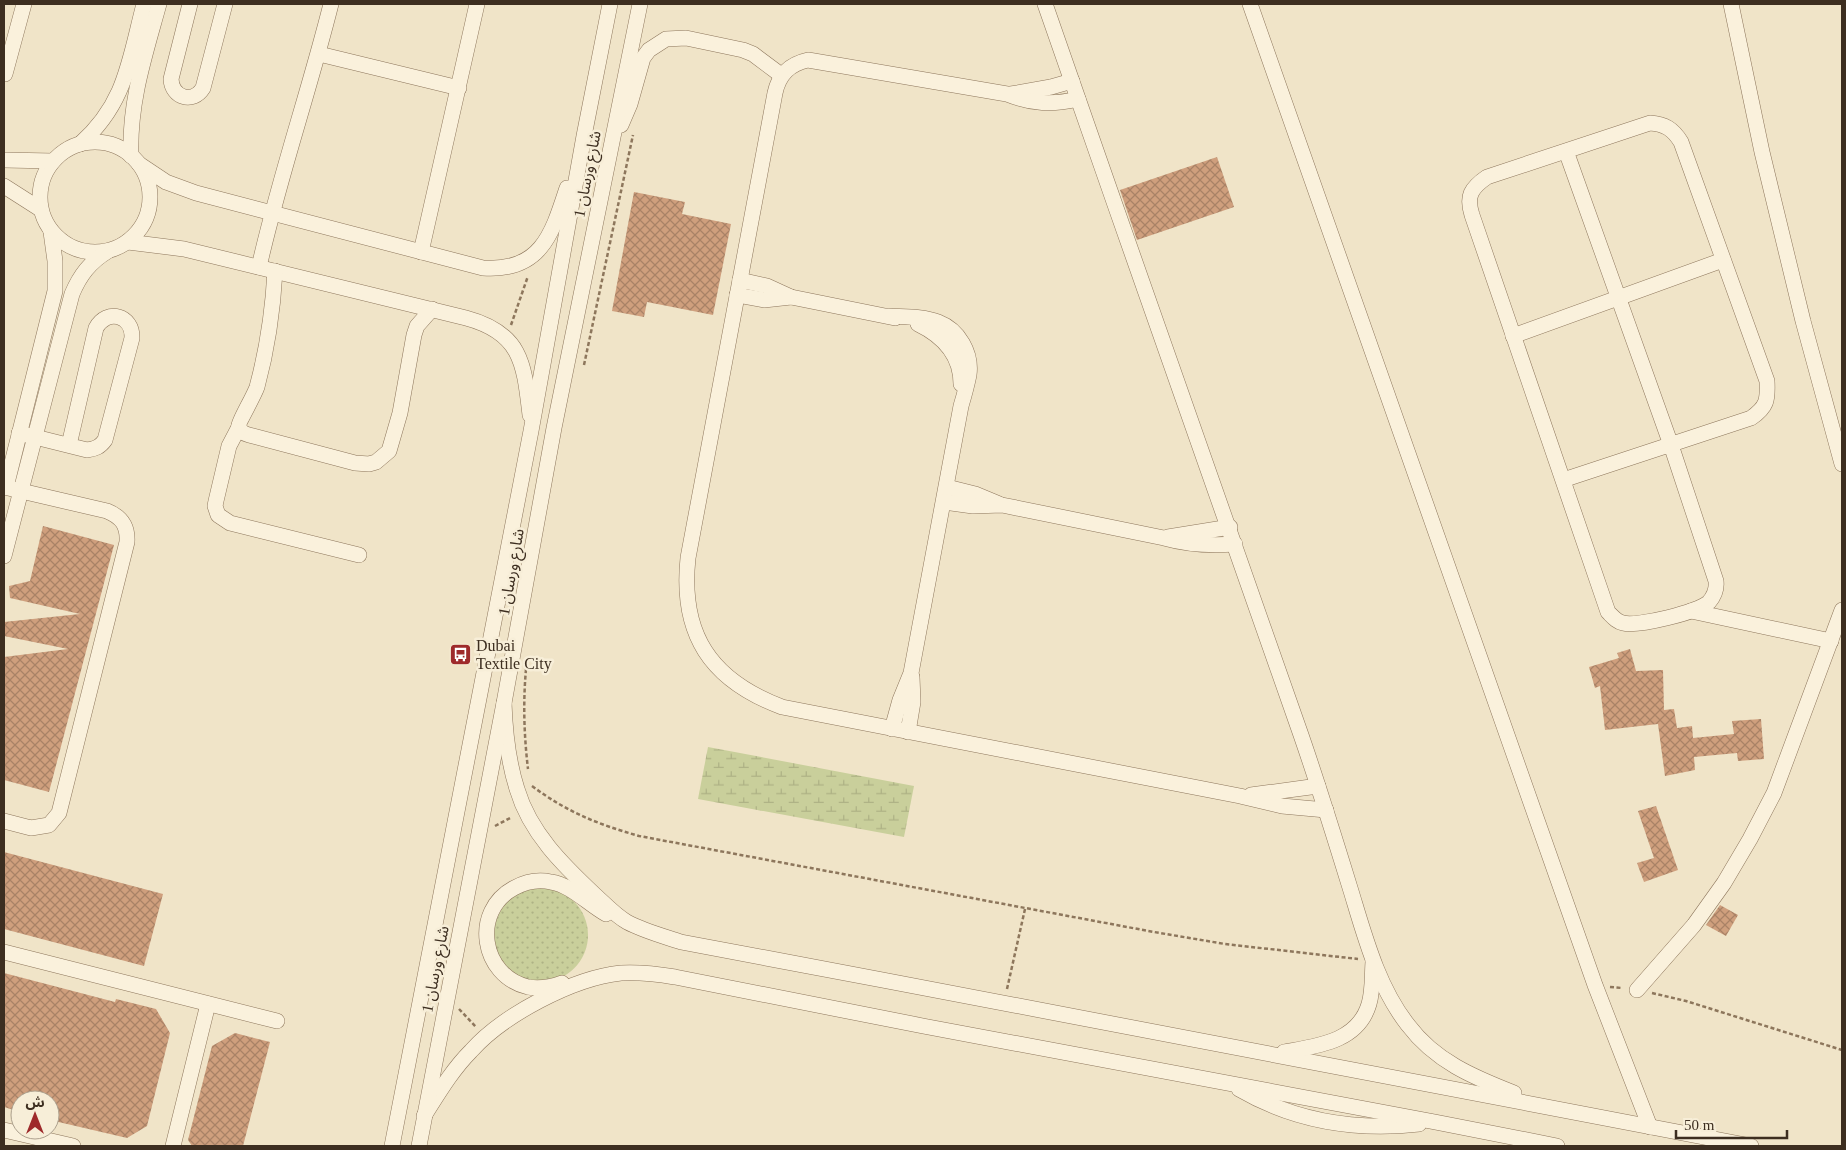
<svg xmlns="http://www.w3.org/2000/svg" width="1846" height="1150" font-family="'Times New Roman','Noto Sans Arabic',serif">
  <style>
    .grass { fill: url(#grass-dots) }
    .wetland { fill: url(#wetland-marsh) }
    .building { fill: url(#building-cross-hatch) }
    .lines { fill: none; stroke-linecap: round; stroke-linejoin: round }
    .minor-casing { stroke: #8d765c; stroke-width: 16 }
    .path { stroke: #8d765c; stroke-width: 2.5; stroke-dasharray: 4 2.5; stroke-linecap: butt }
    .minor { stroke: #faf1dc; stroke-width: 15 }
    .labels { text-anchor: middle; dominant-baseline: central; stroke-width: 5; stroke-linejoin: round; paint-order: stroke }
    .street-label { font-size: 16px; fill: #3d2e20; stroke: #f7eed8 }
    .poi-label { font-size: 16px; fill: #3d2e20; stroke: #f7eed8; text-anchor: start }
  </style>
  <defs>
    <pattern id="grass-dots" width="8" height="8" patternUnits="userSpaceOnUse" patternTransform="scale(1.25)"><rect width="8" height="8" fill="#c9cf9b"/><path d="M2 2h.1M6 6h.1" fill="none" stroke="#aeb285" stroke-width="1.8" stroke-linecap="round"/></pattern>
    <pattern id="wetland-marsh" width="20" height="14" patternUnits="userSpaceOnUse" patternTransform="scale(1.25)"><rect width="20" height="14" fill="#c9cf9b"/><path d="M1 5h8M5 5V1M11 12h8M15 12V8" fill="none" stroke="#aeb285"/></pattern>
    <pattern id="building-cross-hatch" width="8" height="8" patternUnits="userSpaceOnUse" patternTransform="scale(1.25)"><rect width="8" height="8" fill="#cf9f7d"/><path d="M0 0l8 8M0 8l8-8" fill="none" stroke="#a98266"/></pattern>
  </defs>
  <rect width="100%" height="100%" fill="#f0e4c8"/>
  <circle class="grass" cx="541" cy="935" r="47"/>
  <polygon class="wetland" points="708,747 914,786 904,837 698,799"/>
  <g class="building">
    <polygon points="1217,157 1234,207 1137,240 1120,190"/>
    <polygon points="634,192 685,202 682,214 731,224 713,315 647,302 644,317 612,311"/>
    <polygon points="43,526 114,545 49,792 4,780 4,657 68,649 4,636 4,622 80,614 10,598 9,586 30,581"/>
    <polygon points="1630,649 1636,671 1663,670 1664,710 1674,709 1677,728 1692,726 1693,738 1734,734 1732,721 1761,719 1764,759 1738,761 1737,753 1694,757 1695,770 1665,776 1658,724 1605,730 1600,686 1595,688 1589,667 1619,658 1617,653"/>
    <polygon points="1656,806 1678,870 1644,882 1637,863 1654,858 1638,811"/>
    <polygon points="4,852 163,894 144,966 4,929"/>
    <polygon points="1720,905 1738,915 1726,936 1706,925"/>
    <polygon points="4,973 115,1002 116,999 156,1009 170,1033 147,1126 127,1138 50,1120 50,1100 20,1100 20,1112 4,1107"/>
    <polygon points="235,1033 270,1042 243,1146 192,1146 188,1140 212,1046"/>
  </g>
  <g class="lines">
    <defs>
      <g id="minor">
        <path d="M190,4L171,79C172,98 193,104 203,88L225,4"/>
        <path d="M1045,4C1129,248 1217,490 1301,735C1319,787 1335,839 1351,891C1365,937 1378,987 1408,1025C1435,1061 1473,1077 1514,1093"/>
        <polyline points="1250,4 1595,985 1650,1127"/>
        <polyline points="1731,4 1762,152 1803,321 1842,464"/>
        <polyline points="319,54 459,88"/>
        <polyline points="5,74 24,4"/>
        <polyline points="1011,94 1051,87 1072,81"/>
        <path d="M1078,99C1052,105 1032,104 1007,94L808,60C790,64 779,74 775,93L688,558C680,634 710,680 782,707L1240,796L1282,806L1326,810"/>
        <polyline points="621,125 630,104 643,58 649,50 666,39 686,38 743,50 753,54 781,75"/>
        <circle cx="95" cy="197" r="55"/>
        <path d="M80,144C126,103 129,61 144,4"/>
        <path d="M131,156C129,102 145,55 159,4"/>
        <polyline points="4,160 53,161"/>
        <path d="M139,164L166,182L196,193L483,268C541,272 552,234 567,188"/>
        <polyline points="4,186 40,209"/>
        <path d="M128,242L184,249L466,318C522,333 524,364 530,415"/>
        <polyline points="421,252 477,4"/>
        <path d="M259,267C279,178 309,92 331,4"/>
        <path d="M275,271C273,309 267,350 257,387C254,396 239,421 239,425C238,431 245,434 249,435L355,463L369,464L376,462L389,451L400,413L414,335L417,326L432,309"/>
        <polyline points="740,280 767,286 791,297 895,318"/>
        <polyline points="737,295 764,300 791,297"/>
        <path d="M888,316C904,317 923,316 938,322C959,330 972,353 969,375C967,385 964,396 961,406L911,673L900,700L892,729"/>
        <path d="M918,324C943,336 961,354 961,384"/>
        <polyline points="1513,336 1723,260"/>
        <polyline points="239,427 229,446 216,501 215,506 218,515 230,523 359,555"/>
        <path d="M19,433L87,450C95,449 100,447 105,440L132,338C133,315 107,308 96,328L69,445"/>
        <path d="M1563,480L1751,418C1767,407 1768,400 1767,381L1681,142C1673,129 1665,124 1650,123L1487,177C1471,188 1466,196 1472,215L1608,612C1613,617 1617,622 1623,623C1637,627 1699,612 1709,602C1715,595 1717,589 1716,581L1671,445L1566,151"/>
        <path d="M4,487L107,511C122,517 128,526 127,542L59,813L49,825L31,828L4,821"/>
        <polyline points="6,487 55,291 55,261 51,232"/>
        <polyline points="947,487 975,494 999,504"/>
        <path d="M944,502L973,506L1002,505L1164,538C1189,545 1210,546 1235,544"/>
        <polyline points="1168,537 1230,527"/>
        <path d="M4,556L72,294C80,275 90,262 108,251"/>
        <polyline points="1691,611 1831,641"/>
        <path d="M504,703C505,732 508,761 517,789C530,833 563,865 595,895C605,904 616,916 627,922C644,931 663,936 681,942C1038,1009 1395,1077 1751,1146"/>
        <polyline points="908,732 913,702 912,677"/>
        <polyline points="1251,795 1318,786"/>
        <polyline points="4,952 277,1021"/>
        <path d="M562,983C551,987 539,989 528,987C481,976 471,911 514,888C525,882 538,879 551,882C571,885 588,904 606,914"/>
        <polyline points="1637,990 1694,925 1724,883 1750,839 1774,793 1842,610"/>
        <path d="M1284,1052C1317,1046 1358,1042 1369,1004C1373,991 1372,975 1373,962"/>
        <path d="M1239,1089C1294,1121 1356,1131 1419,1124"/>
        <path d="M424,1116C438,1094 452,1070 471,1051C503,1015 573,978 621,973C639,972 657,974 675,977L923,1026L1435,1122L1557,1146"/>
        <polyline points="4,1130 73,1146"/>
        <polyline points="173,1146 208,1004"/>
        <polyline points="392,1146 531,431 584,136 610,4"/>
        <polyline points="419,1146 504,703 554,428 640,4"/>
      </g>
    </defs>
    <use href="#minor" class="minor-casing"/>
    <g class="path">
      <polyline points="511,325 528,276"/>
      <polyline points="584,365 633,135"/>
      <path d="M526,669C523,703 524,735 528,769"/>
      <path d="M532,786C567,812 597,824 639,836L1154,932L1225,944L1358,959"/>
      <polyline points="495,826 512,817"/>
      <polyline points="1610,987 1622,988"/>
      <polyline points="1007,989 1025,909"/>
      <polyline points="1652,993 1686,1001 1842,1050"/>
      <polyline points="459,1009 476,1027"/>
    </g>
    <use href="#minor" class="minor"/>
  </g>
  <defs>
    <symbol id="bus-square" viewBox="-11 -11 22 22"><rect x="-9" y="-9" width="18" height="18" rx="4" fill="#9e2a2b" stroke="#f7eed8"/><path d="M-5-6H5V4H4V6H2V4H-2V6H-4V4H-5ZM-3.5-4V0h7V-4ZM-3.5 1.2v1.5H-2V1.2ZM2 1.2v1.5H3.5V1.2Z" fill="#fff"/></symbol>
  </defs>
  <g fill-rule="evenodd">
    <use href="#bus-square" x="448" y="642" width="25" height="25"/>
  </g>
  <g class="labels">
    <g class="street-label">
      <text transform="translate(587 174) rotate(-79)">شارع ورسان 1</text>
      <text transform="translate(511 572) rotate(-80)">شارع ورسان 1</text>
      <text transform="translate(435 969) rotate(-79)">شارع ورسان 1</text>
    </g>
    <g class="poi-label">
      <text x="476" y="645">Dubai<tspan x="476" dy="18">Textile City</tspan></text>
    </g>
  </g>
  <rect width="1846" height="1150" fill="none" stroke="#3d2e20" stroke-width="10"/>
  <g transform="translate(35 1115)"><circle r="24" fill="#f7eed8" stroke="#ada18e"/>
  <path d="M0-4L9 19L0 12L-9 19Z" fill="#9e2a2b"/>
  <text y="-8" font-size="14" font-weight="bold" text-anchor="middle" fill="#3d2e20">ش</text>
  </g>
  <path d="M1676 1130v8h111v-8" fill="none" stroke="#3d2e20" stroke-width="2.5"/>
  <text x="1684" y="1130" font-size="15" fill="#3d2e20" stroke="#f7eed8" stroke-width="4" paint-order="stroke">50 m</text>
</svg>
